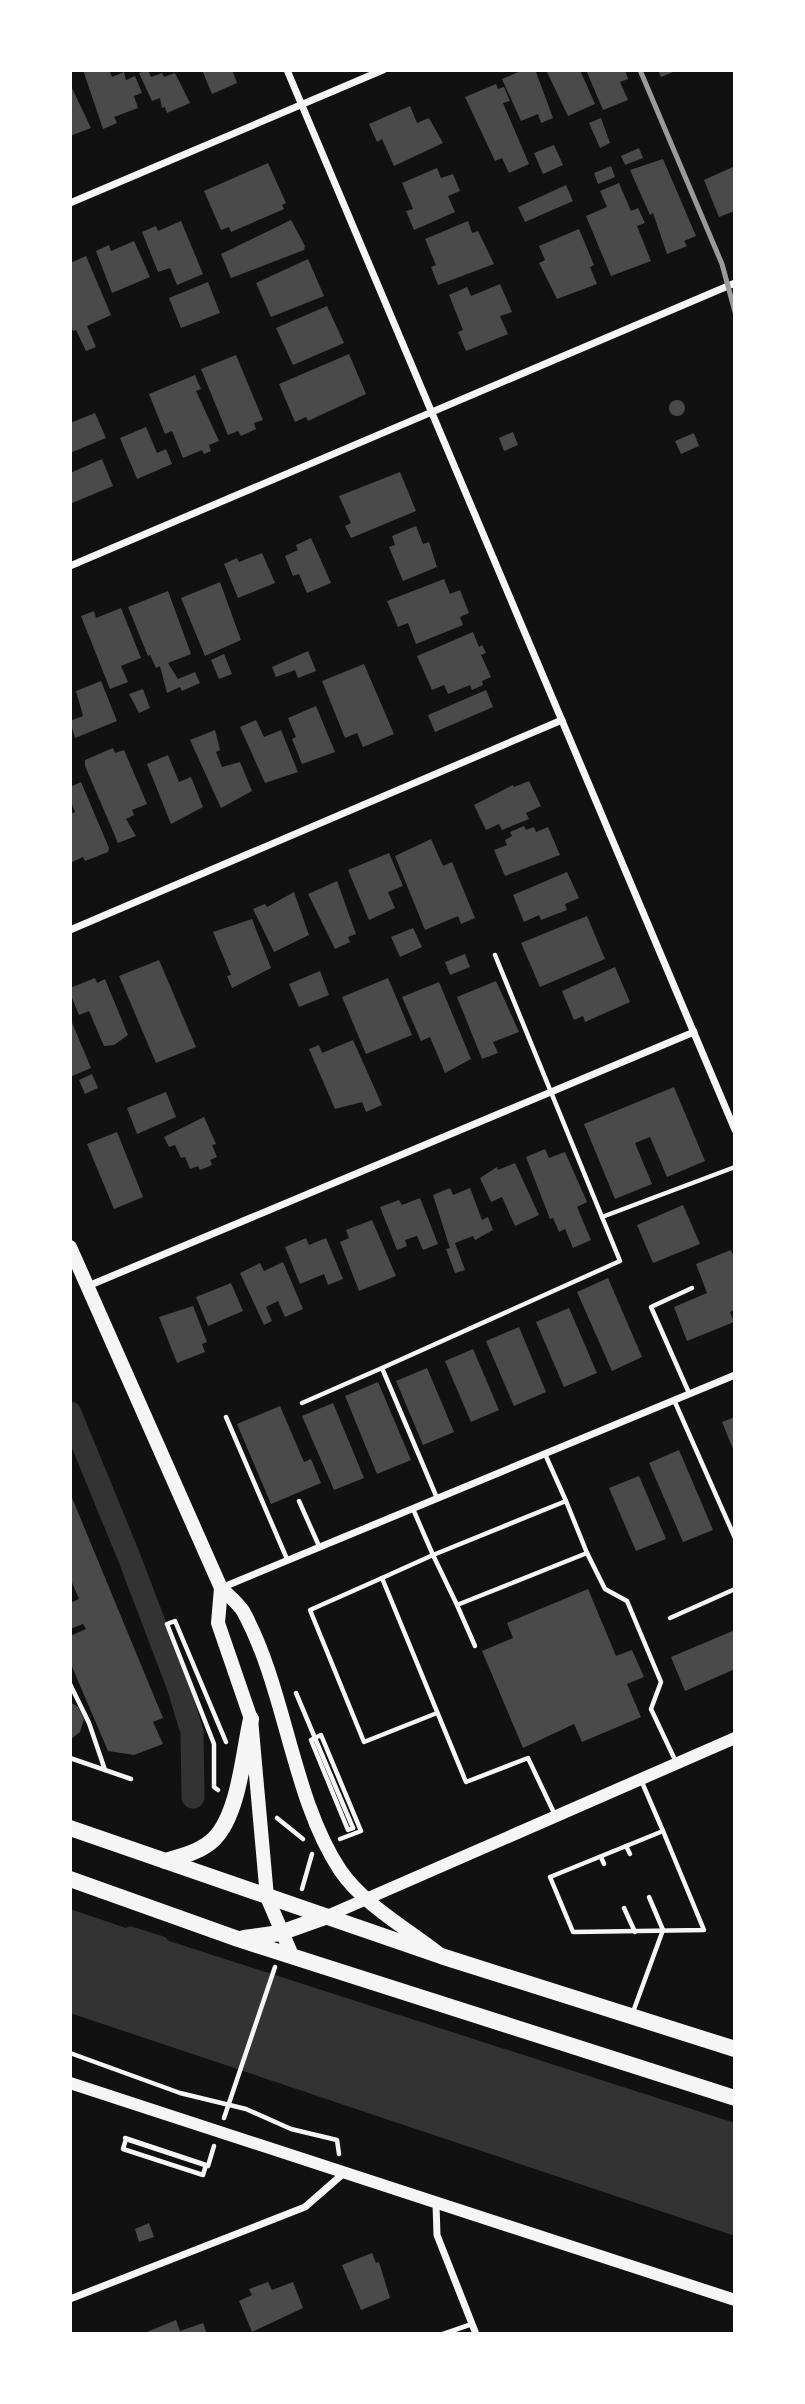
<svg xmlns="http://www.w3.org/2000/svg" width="805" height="2404" font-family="Ubuntu,sans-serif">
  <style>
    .water { fill: #333 }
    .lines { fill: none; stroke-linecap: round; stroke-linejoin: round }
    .canal { stroke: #333; stroke-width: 23 }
    .building { fill: #4a4a4a }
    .path { stroke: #f5f5f5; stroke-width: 4.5 }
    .service { stroke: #f5f5f5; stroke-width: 4.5 }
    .minor { stroke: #f5f5f5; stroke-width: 7 }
    .tertiary { stroke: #f5f5f5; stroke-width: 12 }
    .secondary { stroke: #f5f5f5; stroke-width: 12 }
    .primary { stroke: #f5f5f5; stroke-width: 14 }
    .trunk { stroke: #f5f5f5; stroke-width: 16 }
    .rail { stroke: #9a9a9a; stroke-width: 5 }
  </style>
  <rect width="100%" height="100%" fill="#111"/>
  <polygon class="water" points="70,1909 126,1928 130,1926 165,1937 169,1941 735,2123 735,2236 70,2013"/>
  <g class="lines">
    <polyline class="canal" points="70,1413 129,1557 178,1686 192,1732 193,1797"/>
  </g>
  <g class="building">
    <polygon points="83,70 109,70 112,77 124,72 126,80 135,76 142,93 134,96 138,108 114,117 117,123 103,129"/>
    <polygon points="148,70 151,77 162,73 164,77 175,73 190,103 167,113 165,107 162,108 160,98 152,101 139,73"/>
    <polygon points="202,70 232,70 237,83 212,94"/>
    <polygon points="523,70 536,72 553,118 541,123 538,114 521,121 502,79"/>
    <polygon points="546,70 580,70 595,104 568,116"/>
    <polygon points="586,70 625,70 628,79 620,82 628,100 603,110"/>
    <polygon points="658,70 678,70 661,77"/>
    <polygon points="70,84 91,128 70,136"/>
    <polygon points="496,84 498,89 504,87 510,101 503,103 529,164 509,173 502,158 495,161 465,97"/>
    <polygon points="410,106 417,123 429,118 443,143 394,166 382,139 377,142 369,124"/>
    <polygon points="601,118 610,143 600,148 589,123"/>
    <polygon points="554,145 563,165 543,174 534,153"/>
    <polygon points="639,148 643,158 625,165 621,156"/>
    <polygon points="663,159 696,236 684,241 687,246 667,254 653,213 650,215 630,170"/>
    <polygon points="268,163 286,203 282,205 284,209 231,232 229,227 221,230 204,191"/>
    <polygon points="611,166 615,177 598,184 594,173"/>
    <polygon points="735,166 735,211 719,217 704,180"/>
    <polygon points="437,168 441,178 453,174 460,191 448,196 455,212 414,230 406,211 413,209 402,183"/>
    <polygon points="619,183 631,211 638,208 645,223 637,226 651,261 611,276 586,216 607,207 600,191"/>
    <polygon points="566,185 573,201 525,222 518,207"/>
    <polygon points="291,220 305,246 304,250 231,278 221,254"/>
    <polygon points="181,221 203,274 177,285 170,268 158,272 142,232 156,226 158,231"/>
    <polygon points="468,221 472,233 478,231 494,264 438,285 431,267 436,265 425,239"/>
    <polygon points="579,229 594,265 590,267 597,284 557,299 539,263 545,260 539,246"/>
    <polygon points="134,241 150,277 112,293 96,251 109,245 111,251"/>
    <polygon points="86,256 111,315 87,326 96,347 86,351 76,330 73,331 70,325 70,263"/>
    <polygon points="308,259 324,296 271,317 256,283"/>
    <polygon points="208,282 220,313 181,328 169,298"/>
    <polygon points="500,284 512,312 500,316 508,334 466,351 458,332 463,330 449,295 467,287 471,296"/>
    <polygon points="327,306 344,343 293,365 276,328"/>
    <polygon points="349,354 366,394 308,421 306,417 295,422 279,384"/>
    <polygon points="236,355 263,420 254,423 256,429 241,436 238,431 228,435 201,369"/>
    <polygon points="195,375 201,389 196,391 219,441 209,445 211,451 204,454 202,450 183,458 172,431 165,434 149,394"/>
    <circle cx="677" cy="408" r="8"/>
    <polygon points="95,413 106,438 70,453 70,423"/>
    <polygon points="146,427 157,453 166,449 172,464 137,479 120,438"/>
    <polygon points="513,432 518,445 504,451 499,438"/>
    <polygon points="694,433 699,446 681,454 675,441"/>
    <polygon points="102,459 113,486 70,504 70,473"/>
    <polygon points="400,472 416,511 351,538 345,526 351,523 339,496"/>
    <polygon points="416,526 423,544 429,542 437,567 403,581 389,547 395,545 392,536"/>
    <polygon points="311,538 331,583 307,593 299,574 293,576 285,556 298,550 296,545"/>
    <polygon points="262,553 275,583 238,598 224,564 237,558 239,562"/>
    <polygon points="444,579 450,594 460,590 469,613 460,617 463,625 416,644 408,623 398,627 387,601"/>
    <polygon points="220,582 241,640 205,656 181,598"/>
    <polygon points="168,591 191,654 168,663 178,679 195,672 200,683 182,691 180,687 167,693 160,666 156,668 150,655 148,656 128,607"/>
    <polygon points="121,608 141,658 121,666 128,682 110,689 81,616 94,611 96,618"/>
    <polygon points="473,632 479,647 482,645 486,653 481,655 491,677 482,681 483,685 472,690 470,685 448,694 444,685 432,690 417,656"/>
    <polygon points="308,651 316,671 298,678 295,670 276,677 272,667"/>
    <polygon points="224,654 232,674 219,679 211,660"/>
    <polygon points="364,664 394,734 363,747 357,733 345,738 322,681"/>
    <polygon points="101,681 117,721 75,738 70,721 83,716 76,691"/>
    <polygon points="143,689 150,708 139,713 129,694"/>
    <polygon points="486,690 493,707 435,732 428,715"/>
    <polygon points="316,706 335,752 302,764 292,739 296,737 288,718"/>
    <polygon points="256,720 264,737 281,730 298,772 265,783 240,727"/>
    <polygon points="215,730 220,750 216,752 222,767 240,762 252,791 221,808 190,740"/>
    <polygon points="113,748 115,753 124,750 147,804 132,810 134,815 126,819 136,836 118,843 85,766 85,760"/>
    <polygon points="168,755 179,782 191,777 203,807 171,824 147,764"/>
    <polygon points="529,781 541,806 526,813 529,819 502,830 499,824 486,830 474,805 513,785 514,787"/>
    <polygon points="81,782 109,848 108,852 85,861 83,857 72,862 70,814 75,812 70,799 70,787"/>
    <polygon points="524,826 526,830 534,827 536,832 548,827 560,855 505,876 494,850 507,845 505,840 512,836 510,832"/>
    <polygon points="431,839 443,866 452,862 475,918 461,924 458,916 425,930 395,856"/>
    <polygon points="389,853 403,886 388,892 395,908 369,920 348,870"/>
    <polygon points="567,872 579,898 565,904 567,910 541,920 539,915 524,922 513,895"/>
    <polygon points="337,881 356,934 348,937 350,942 335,949 308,894"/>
    <polygon points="294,892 309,935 274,952 253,909 265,904 267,907"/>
    <polygon points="587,916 605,959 540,987 521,943"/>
    <polygon points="252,919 271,968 232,988 227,976 231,975 213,932"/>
    <polygon points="413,928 422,947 400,957 391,937"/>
    <polygon points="465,954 470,967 450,975 445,962"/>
    <polygon points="159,960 196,1047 156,1063 119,976"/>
    <polygon points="615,967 630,1002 585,1022 583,1016 574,1020 562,991"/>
    <polygon points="320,971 329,995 299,1007 289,984"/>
    <polygon points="95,978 97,983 105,979 128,1035 114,1045 104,1046 89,1011 79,1015 70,993 70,988"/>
    <polygon points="388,978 412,1035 366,1054 342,997"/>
    <polygon points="496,981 519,1032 493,1042 498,1053 482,1059 457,997"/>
    <polygon points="439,982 471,1059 445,1073 430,1037 421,1041 402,997"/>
    <polygon points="70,1018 91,1068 70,1077"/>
    <polygon points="353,1040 382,1105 366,1112 362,1102 335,1109 309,1049 319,1045 322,1053"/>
    <polygon points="92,1074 98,1088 85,1094 79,1080"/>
    <polygon points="674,1087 705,1161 667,1177 650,1137 635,1143 652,1184 615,1199 584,1124"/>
    <polygon points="166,1092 176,1117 137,1134 127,1108"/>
    <polygon points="204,1117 216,1144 212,1145 217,1157 210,1160 212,1165 200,1170 198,1166 190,1169 185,1157 181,1158 175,1145 169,1147 164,1137"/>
    <polygon points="117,1132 143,1197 114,1209 87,1144"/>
    <polygon points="545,1149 549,1158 565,1152 587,1202 577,1207 591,1240 573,1248 565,1229 559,1232 553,1218 550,1219 526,1157"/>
    <polygon points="515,1163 539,1215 515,1226 502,1197 491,1202 480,1178 497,1167 498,1170"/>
    <polygon points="450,1188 453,1195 470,1188 482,1220 488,1217 493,1230 475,1240 473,1236 455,1243 465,1270 455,1273 446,1249 450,1248 433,1195"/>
    <polygon points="420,1198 438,1244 423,1250 417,1236 405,1240 407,1246 397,1250 380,1207 399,1200 402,1205"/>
    <polygon points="683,1205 700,1244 653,1263 637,1225"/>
    <polygon points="372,1220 396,1276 359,1291 340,1242 349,1238 346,1230"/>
    <polygon points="306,1238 309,1245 326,1238 343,1279 328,1285 324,1274 300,1284 285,1247"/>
    <polygon points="731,1250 735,1259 735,1310 730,1312 734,1322 687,1341 674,1307 707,1293 696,1264"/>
    <polygon points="283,1262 303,1309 285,1317 278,1301 266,1307 272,1321 264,1325 240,1273 260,1263 264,1271"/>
    <polygon points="608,1278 642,1357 612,1371 577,1292"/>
    <polygon points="231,1283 243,1311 208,1326 196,1297"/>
    <polygon points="193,1306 207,1342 202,1344 205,1352 177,1363 159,1317"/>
    <polygon points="569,1308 597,1373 564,1387 536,1322"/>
    <polygon points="519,1327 546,1392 514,1406 486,1341"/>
    <polygon points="473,1349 499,1410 471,1422 445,1361"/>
    <polygon points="427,1368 454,1432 423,1445 396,1381"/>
    <polygon points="378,1382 411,1460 377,1474 345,1396"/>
    <polygon points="333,1403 364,1478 334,1490 302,1416"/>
    <polygon points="280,1406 304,1462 311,1459 321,1483 271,1504 237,1424"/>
    <polygon points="735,1417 735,1454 722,1422"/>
    <polygon points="679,1450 713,1530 683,1542 649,1463"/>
    <polygon points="639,1476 666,1539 636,1551 609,1488"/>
    <polygon points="70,1493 163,1718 153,1722 163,1744 134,1755 108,1751 70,1662 70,1636 86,1629 83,1624 70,1629 70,1603 79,1599 70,1578"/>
    <polygon points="588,1589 616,1656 632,1650 644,1677 627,1684 641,1717 582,1742 574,1724 523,1748 482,1651 513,1638 507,1623"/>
    <polygon points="735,1630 735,1669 685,1691 671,1657"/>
    <polygon points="70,1702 78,1707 84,1719 80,1732 70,1740"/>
    <polygon points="149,2223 154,2237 139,2242 135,2229"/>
    <polygon points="372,2253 376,2263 379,2262 390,2298 361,2310 342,2265"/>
    <polygon points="268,2282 272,2290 293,2282 303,2308 252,2332 239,2301 252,2295 249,2289"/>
    <polygon points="176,2320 180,2331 203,2323 207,2334 142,2334"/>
  </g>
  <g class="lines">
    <g class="path">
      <polyline points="296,1693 353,1828"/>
      <polyline points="218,1790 214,1787 214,1744 167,1624 175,1621 226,1742"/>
      <polyline points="277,1818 303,1839"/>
      <polyline points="340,1839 361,1831 321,1735 311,1740 348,1830 353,1828"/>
      <polyline points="302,1889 312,1854"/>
      <polyline points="70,2053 180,2093 246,2109 291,2129 337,2140 339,2154"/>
      <polyline points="224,2118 275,1967"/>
      <polyline points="125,2138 206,2165 203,2175 123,2149 126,2139 208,2166 214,2146"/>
    </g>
    <g class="service">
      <polyline points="602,1217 735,1167"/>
      <polyline points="382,1368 620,1261 495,955"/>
      <polyline points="689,1393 651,1307 692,1288"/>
      <polyline points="674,1400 735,1538"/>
      <polyline points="302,1403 382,1368 437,1498"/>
      <polyline points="226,1417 287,1559"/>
      <polyline points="545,1454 566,1501"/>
      <polyline points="299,1501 319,1546"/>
      <polygon points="566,1501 587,1553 457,1605 433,1555"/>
      <polyline points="413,1509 433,1555 382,1578 466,1782 528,1758 555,1815"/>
      <polyline points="587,1553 605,1589 627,1601 661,1682 651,1709 676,1762"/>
      <polyline points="382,1578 310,1610 364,1742 437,1713"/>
      <polyline points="457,1605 475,1646"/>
      <polyline points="670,1618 735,1589"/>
      <polyline points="70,1684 89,1723 105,1770"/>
      <polyline points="70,1758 131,1779"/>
      <polyline points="641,1780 663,1831 550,1877 573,1932 704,1930 663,1831"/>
      <polyline points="626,1846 630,1854"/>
      <polyline points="601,1857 604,1864"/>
      <polyline points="624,1908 635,1932"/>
      <polyline points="633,2012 663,1930 649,1897"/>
      <polyline points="443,2334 472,2324"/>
    </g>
    <g class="minor">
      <polyline points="287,70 735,1130"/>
      <polyline points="70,203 383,70"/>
      <polyline points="70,566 735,283"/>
      <polyline points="70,930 562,720"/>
      <polyline points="88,1286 694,1032"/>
      <polyline points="221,1588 735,1375"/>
      <polyline points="436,2204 437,2235 476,2334"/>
      <polyline points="70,2299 305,2207 344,2173"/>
    </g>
    <polyline class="tertiary" points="70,2083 735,2300"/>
    <polyline class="secondary" points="325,1917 735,1738"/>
    <g class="primary">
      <path d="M70,1247L221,1588C228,1595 238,1603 243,1611C286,1689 292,1798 340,1870C363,1904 406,1928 438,1953"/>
      <polyline points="221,1588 218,1623 251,1719 267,1897 291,1953"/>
    </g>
    <g class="trunk">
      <polyline points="70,1828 441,1956 735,2049"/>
      <path d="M165,1861C181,1856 201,1852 214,1839C239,1814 243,1754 251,1719"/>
      <polyline points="70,1879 238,1939 735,2098"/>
      <polyline points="244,1938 280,1933 325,1917"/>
    </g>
    <polyline class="rail" points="640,70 722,264 735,312"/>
  </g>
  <rect width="805" height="2404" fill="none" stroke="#ffffff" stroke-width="144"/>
</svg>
